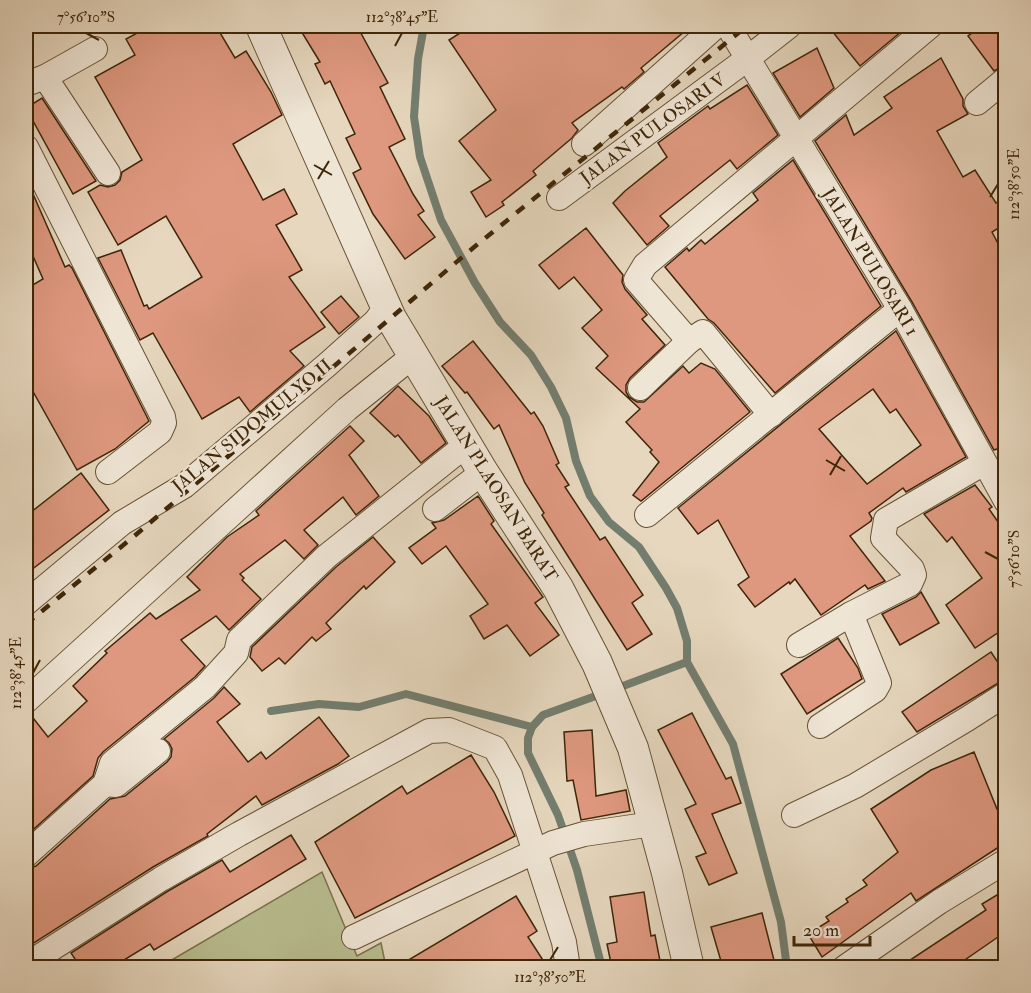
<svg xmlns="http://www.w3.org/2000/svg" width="1031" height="993" font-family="'IM FELL Double Pica',serif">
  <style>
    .green { fill: #b8bd8f; stroke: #7b724c; stroke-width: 1.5 }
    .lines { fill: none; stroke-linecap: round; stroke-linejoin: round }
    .stream { stroke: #737e6f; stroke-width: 8 }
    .building { fill: #de987f; stroke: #3e2608; stroke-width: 1.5; fill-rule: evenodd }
    .minor-casing { stroke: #685236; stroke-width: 26 }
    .tertiary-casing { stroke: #685236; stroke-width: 32 }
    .minor { stroke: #efe5d5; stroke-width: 24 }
    .tertiary { stroke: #efe5d5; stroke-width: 30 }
    .rail { stroke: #3e2608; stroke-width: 4.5; stroke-dasharray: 10 10; stroke-linecap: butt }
    .ticks { fill: none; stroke: #3e2608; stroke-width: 2 }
    .labels { text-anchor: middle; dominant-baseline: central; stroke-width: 4.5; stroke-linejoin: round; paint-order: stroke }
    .street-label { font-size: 18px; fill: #3e2608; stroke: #efe5d5 }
    .neatline { fill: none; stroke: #3e2608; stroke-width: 2 }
    .ticks-label { font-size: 15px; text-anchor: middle; fill: #3e2608 }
  </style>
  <rect width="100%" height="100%" fill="#e6d7be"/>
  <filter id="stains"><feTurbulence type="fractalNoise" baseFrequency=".00333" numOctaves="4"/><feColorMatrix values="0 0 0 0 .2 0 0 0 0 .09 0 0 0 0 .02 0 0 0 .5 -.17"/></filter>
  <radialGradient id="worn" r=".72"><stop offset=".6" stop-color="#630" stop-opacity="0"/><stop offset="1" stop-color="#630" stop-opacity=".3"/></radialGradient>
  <polygon class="green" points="322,872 357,956 381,943 386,967 158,968"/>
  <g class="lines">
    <g class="stream">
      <polyline points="424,26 418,59 414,117 420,157 441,220 475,283 500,322 531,355 551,387 566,418 576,461 590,496 609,522 639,547 666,588 677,608 687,641 687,662 733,744 781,922 787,968"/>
      <polyline points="615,689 687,662"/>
      <polyline points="271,711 319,704 359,707 406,694 532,727"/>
      <polyline points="602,968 577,870 558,815 528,753 528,738 532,727 543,715 604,693"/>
    </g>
  </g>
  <g class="building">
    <polygon points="150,26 216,26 235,58 246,51 271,92 282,115 233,144 263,200 284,189 297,214 276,225 302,270 289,277 325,327 290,351 304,366 250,412 239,397 202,419 153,333 140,340 98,258 121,250 144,306 147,305 149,309 202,277 166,216 118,245 88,192 100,185 108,187 115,185 120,180 122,172 142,160 95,77 135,55 126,39"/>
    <polygon points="298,26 357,26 388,83 380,87 405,139 389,147 413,194 424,211 418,215 435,237 405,259 373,214 353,173 361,169 346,138 355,134 330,81 325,84 315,64 320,62"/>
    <polygon points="471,26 691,26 641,68 644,72 624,89 622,87 572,123 578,130 572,138 533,171 536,175 502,202 504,205 486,217 471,192 491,180 459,141 496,110 449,40"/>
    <polygon points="828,26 908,26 860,66"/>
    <polygon points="982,26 995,26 1005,40 1005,65 994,71 968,36"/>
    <polygon points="817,48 834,88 800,117 773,73"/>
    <polygon points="941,58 963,99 963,106 968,114 937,131 963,177 975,170 996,203 1005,197 1005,224 992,232 1005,257 1005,446 994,450 912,302 815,141 846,115 854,135 892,108 884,97"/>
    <polygon points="747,85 778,135 737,169 730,160 660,216 669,226 647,245 613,203 625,191 667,157 658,143 708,106 710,109"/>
    <polygon points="42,98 96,181 73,194 26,108"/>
    <polygon points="793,160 881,306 775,393 714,323 708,319 665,267 687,248 689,251 701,240 705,244 758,200 753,193"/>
    <polygon points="26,178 65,267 69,265 72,268 149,421 115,449 77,470 26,379 26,289 43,279 26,240"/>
    <polygon points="586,228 623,275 622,282 625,289 647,315 642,319 665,345 630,378 626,385 626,392 629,397 637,402 644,402 683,366 689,373 701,363 715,369 750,412 641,501 633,495 659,462 650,452 652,450 626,422 640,409 596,368 608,356 582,328 602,310 574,277 559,289 539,265"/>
    <polygon points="341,296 359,317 339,334 321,312"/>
    <path d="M896,331L966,457L906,492L903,488L869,513L872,518L871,521L850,536L885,581L868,589L865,585L821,615L795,579L790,584L789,582L755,607L738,585L749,577L718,520L698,534L678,508ZM873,389L890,413L896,409L921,445L867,484L819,429Z"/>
    <polygon points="473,341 531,414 534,412 543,426 559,463 556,465 569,485 565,487 600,540 605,537 643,595 632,603 652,634 627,650 542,515 544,513 525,483 499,425 494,429 467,392 465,393 442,366"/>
    <polygon points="398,386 429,416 446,443 421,463 398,435 395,437 370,413"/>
    <polygon points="350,426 364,441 349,455 379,496 356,515 343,497 304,530 318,545 304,559 285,540 240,574 244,578 242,580 261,599 229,630 216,616 181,640 205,666 195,677 103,752 98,758 93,776 26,836 26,715 30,714 48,737 87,701 73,686 107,653 105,651 150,613 156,619 200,590 187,577 227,537 259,515 256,511"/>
    <polygon points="81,473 109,510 26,574 26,516"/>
    <polygon points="975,485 992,507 989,509 1005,532 1005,628 975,648 946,605 982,578 952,537 947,542 924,514"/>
    <polygon points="478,496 494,521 491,524 543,597 535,603 559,635 530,656 507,625 484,639 470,616 488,604 446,546 422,564 409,548 436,528 432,523 444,520"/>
    <polygon points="373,537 395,562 366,589 364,586 326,623 331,629 316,641 312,637 285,664 279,658 262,671 250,657 252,647 336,567"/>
    <polygon points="921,592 939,623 900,645 882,614 916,597"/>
    <polygon points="838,638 858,668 862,679 807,714 781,674"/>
    <polygon points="991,652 1005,673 1005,679 917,732 902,712"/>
    <polygon points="224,687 240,704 217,722 248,762 261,752 266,759 319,717 349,756 338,764 262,805 256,796 207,834 208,836 153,867 26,948 26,869 36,866 110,799 125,796 167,762 171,757 172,749 169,743 164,739 214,698"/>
    <polygon points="692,713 726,779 731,777 741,803 712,814 737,873 709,885 696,857 706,853 685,809 696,804 658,730"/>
    <polygon points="592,730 596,796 626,790 630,811 581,820 573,780 567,781 564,732"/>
    <polygon points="974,752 997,809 1005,818 1005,843 916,901 911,893 822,957 808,934 829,921 826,917 848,902 846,899 867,885 863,880 898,852 871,809 931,770"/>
    <polygon points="471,755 494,792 515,836 355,918 315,842 402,786 407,794"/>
    <polygon points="291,835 306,859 154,950 150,944 111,968 81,968 71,953 168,891 222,860 230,872"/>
    <polygon points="1005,890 1005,942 1001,935 953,968 898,968 986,910 982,904"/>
    <polygon points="644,892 651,936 655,935 660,961 627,968 612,968 607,944 617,942 610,897"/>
    <polygon points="516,896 537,931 528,937 548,968 395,968"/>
    <polygon points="762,913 776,968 723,968 711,927"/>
  </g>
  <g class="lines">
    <defs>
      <g id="minor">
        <polyline points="728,26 900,309 1006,501"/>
        <polyline points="45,77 108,173"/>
        <polyline points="26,84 45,77 95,49"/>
        <polyline points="977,103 1006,79"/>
        <polyline points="584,144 716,26"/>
        <polyline points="26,147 163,417 164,423 160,432 108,472"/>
        <polyline points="559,198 747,59 789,26"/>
        <polyline points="640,388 689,341"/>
        <polyline points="771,415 703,332 689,341 636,280 645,265 930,26"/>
        <polyline points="435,509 483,472"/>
        <polyline points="647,515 900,309"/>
        <polyline points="26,603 122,523 184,486 328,364 376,321 386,307"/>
        <polyline points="799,645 851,614 910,584 914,575 912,569 883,538 886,520 984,463"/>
        <polyline points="26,701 347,409 413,356"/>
        <polyline points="820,726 875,690 879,683 851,614"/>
        <polyline points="105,784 116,785 158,751"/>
        <polyline points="794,815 855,786 967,719 1006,694"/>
        <polyline points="26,855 105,784 112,763 205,687 236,653 239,640 327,556 466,445"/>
        <polyline points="354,937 553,843 584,834 653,824"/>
        <polyline points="26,965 161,879 239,834 429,731 449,730 495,748 510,775 564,942 568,968"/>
        <polyline points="844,968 939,902 1006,861"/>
      </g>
      <polyline id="tertiary" points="261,26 391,318 483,472 558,588 597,663 633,748 667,873 689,968"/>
    </defs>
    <use href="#minor" class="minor-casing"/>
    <use href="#tertiary" class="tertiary-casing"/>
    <use href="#minor" class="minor"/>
    <use href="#tertiary" class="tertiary"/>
    <polyline class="rail" points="26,624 132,538 473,248 747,26"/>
  </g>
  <path class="ticks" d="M86,33L99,40M395,46L402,33M314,165L332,175M318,179L329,161M990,197L998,184M826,460L845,471M830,475L841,456M985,552L998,559M33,673L40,660M550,960L558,947"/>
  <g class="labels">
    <g class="street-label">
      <text transform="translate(653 129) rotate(-36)">JALAN PULOSARI V</text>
      <text transform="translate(870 262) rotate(59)">JALAN PULOSARI 1</text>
      <text transform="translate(252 426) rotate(-39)">JALAN SIDOMULYO II</text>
      <text transform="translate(496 489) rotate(58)">JALAN PLAOSAN BARAT</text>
    </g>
  </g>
  <rect width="1031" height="993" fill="none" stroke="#e6d7be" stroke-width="66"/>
  <path d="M794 936v9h76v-9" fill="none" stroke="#3e2608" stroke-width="3"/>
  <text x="803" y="936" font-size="18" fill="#3e2608" stroke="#efe5d5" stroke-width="4.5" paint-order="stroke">20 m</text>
  <rect x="33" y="33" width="965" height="927" class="neatline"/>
  <g class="ticks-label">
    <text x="86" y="22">7°56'10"S</text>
    <text x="402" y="22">112°38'45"E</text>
    <text transform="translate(1014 184) rotate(-90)" y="5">112°38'50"E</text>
    <text transform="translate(1014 559) rotate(-90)" y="5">7°56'10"S</text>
    <text transform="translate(16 673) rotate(-90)" y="5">112°38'45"E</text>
    <text x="550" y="982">112°38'50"E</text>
  </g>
  <rect width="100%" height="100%" filter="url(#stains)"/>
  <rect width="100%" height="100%" fill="url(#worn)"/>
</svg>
